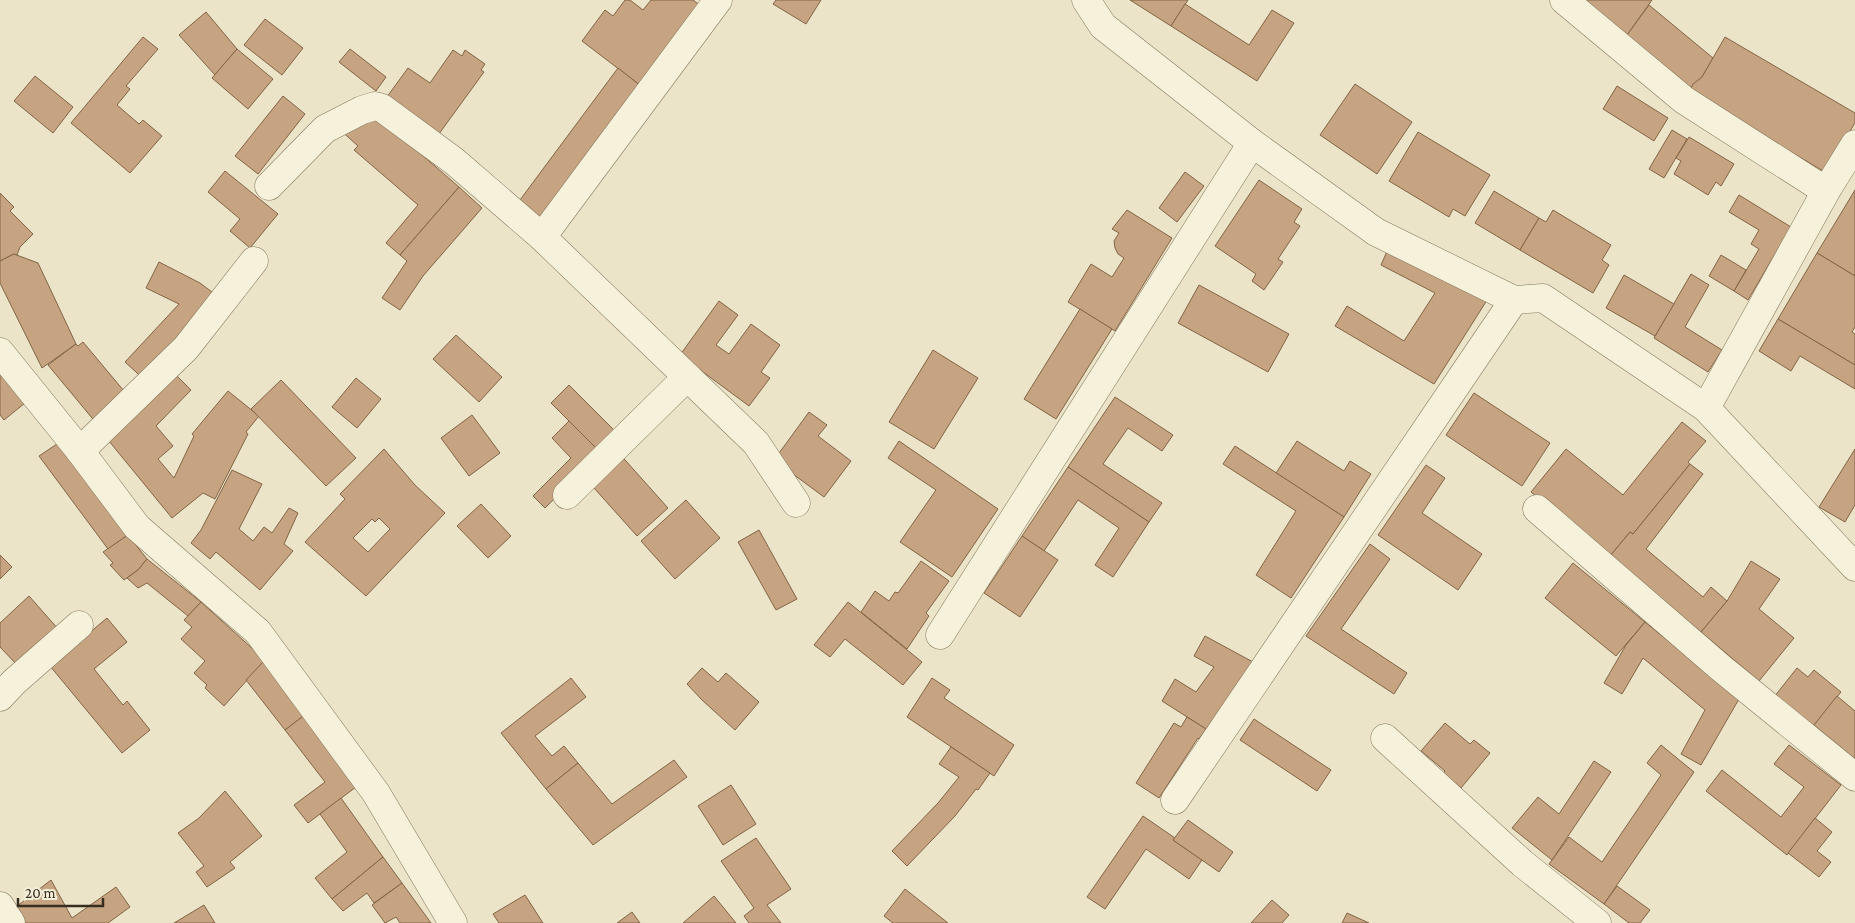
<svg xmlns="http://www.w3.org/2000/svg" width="1855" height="923" font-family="'Crimson Pro',serif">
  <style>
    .building { fill: #c6a481; stroke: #836446; fill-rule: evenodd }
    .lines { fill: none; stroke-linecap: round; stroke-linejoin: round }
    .minor-casing { stroke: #86775e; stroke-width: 29 }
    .minor { stroke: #f6f1da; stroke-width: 28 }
  </style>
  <rect width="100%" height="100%" fill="#ebe4c8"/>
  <g class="building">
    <polygon points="625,0 630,0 643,10 651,0 693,0 701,6 641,86 582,41 605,10 613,16"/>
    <polygon points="776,0 821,0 806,24 773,4"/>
    <polygon points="1130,0 1188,0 1171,26"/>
    <polygon points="1577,0 1652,0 1627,35"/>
    <polygon points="1185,4 1249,45 1272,10 1294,23 1257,81 1171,26"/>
    <polygon points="1649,5 1713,58 1702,77 1691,88 1627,35"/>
    <polygon points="206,12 237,49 215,75 179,35"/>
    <polygon points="265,19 303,48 282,75 244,45"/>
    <polygon points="143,37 158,49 126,86 130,89 117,105 139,124 143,120 162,136 130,173 71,123"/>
    <polygon points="1725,37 1855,113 1855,123 1825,172 1689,92 1693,84 1702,77"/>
    <polygon points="237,49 273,79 248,109 212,78"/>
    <polygon points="350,49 386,77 376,91 339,62"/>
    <polygon points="453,50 462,56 465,50 485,64 481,70 484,72 436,138 384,101 408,68 430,83"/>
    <polygon points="618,68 641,86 541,222 517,204"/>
    <polygon points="35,76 73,107 53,133 14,101"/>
    <polygon points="1355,84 1412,122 1377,174 1320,135"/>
    <polygon points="1617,86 1668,118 1654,141 1603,109"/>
    <polygon points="283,96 305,114 258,174 235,156"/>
    <polygon points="370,110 459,187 400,255 386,243 418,205 354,150 358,146 337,127"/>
    <polygon points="1672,130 1687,139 1664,178 1649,169"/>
    <polygon points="1418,132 1490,175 1465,216 1453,209 1449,217 1389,181"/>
    <polygon points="1689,137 1734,164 1721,186 1716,182 1708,195 1674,174 1681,161 1676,158"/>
    <polygon points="225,171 278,214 250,248 230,231 240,219 208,192"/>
    <polygon points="1185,172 1204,186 1177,222 1159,208"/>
    <polygon points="1259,180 1302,209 1294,222 1300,226 1278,259 1283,262 1264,290 1252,281 1256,274 1215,246"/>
    <polygon points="459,187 482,208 423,276 400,310 382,298 407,261 400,255"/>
    <polygon points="1855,190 1855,276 1817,253"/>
    <polygon points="1494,191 1539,218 1520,250 1475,223"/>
    <polygon points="0,193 14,207 10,211 33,234 20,247 17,255 14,254 0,261"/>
    <polygon points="1739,195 1791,227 1748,300 1734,291 1759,249 1751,244 1759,230 1729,212"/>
    <polygon points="1127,210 1172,238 1115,331 1068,302 1091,264 1112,277 1124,258 1118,254 1115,248 1114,241 1119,233 1112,229"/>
    <polygon points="1553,210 1611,245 1602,260 1609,265 1593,293 1520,250 1539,218 1546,222"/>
    <polygon points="1388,249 1489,297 1434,384 1335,326 1347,306 1404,341 1435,293 1381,265"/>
    <polygon points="1817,253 1855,276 1855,327 1852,332 1855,334 1855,365 1778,319"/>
    <polygon points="14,254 38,263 76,344 42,368 0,283 0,261"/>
    <polygon points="1721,255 1746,270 1734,291 1709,276"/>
    <polygon points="159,262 200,283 216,295 147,382 125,362 179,304 146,288"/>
    <polygon points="1691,274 1709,285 1685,327 1722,350 1708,372 1654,338"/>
    <polygon points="1624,275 1674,304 1655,336 1606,308"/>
    <polygon points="1199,285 1289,334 1268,372 1178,323"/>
    <polygon points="719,301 738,315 716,345 729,354 751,324 780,345 761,372 770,378 749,406 680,355"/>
    <polygon points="1080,309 1112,329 1056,419 1024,399"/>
    <polygon points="1778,319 1855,365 1855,389 1800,356 1791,371 1759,351"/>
    <polygon points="456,335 502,377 479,402 433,359"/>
    <polygon points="83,342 129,397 97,424 48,365 76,344 78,346"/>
    <polygon points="933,350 978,378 934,449 889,422"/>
    <polygon points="170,369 191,390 156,426 173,446 158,459 174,478 194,436 192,434 228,391 259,416 246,432 248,434 215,499 203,493 172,518 104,435"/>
    <polygon points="0,372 25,403 4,420 0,415"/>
    <polygon points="356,378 381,399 357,428 332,407"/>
    <polygon points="281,380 356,458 326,486 251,409"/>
    <polygon points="569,385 619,435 601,453 551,403"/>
    <polygon points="1474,393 1550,443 1522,486 1446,435"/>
    <polygon points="1115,397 1173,435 1162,451 1128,428 1103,464 1162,503 1149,522 1068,467"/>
    <polygon points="809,412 827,425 818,436 851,461 824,497 774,460"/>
    <polygon points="472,415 500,453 469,476 441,438"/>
    <polygon points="569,421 601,453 545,508 533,496 571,458 552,438"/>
    <polygon points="1682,422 1706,441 1688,462 1690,464 1633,534 1630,532 1610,556 1531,492 1566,449 1623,495"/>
    <polygon points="899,441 998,509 952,577 900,542 936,490 888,458"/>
    <polygon points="1297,441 1344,471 1350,461 1371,474 1344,517 1276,473"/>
    <polygon points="60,442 128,535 108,549 39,456"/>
    <polygon points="1235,446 1344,517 1291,598 1256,575 1296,511 1223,464"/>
    <path d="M384,449L415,485L445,513L366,596L305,542L345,499L340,494ZM379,518L390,529L368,552L353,538L372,519L375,522Z"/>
    <polygon points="1855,449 1855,505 1845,522 1819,507"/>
    <polygon points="617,451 668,508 637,536 586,479"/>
    <polygon points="1690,464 1703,474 1646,549 1703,597 1711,587 1727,601 1701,632 1610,556 1630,532 1633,534"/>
    <polygon points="1426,465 1445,478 1422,513 1482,554 1458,590 1378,535"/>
    <polygon points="1068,467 1149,522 1113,577 1095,565 1119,528 1078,500 1044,551 1022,536"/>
    <polygon points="232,470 262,484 239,529 253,541 264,527 272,533 289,508 298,513 284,544 293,551 260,590 216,552 210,559 191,543 201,530"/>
    <polygon points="686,500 720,538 675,579 641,541"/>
    <polygon points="481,504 511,536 488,558 457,526"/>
    <polygon points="759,530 797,599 776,610 738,542"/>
    <polygon points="128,535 147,559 138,570 124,580 110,565 113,563 103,552"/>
    <polygon points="1022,536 1058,560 1020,617 984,593"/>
    <polygon points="1370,544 1390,559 1341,629 1407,673 1394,694 1306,636"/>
    <polygon points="0,555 12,567 0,579"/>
    <polygon points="147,559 201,602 188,616 147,583 138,588 127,578 138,570"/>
    <polygon points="921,561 949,581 926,613 929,616 907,649 861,612 875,591 889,601 895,592 898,593"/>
    <polygon points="1751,561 1780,579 1759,609 1794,638 1759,681 1701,632 1727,601"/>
    <polygon points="1573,563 1645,622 1616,656 1545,598"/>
    <polygon points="29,596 59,630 19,667 0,647 0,623"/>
    <polygon points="201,602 265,660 224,706 205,688 207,685 194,673 205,661 181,639 192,627 184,620"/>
    <polygon points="848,602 922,662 903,685 845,639 830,657 814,645"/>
    <polygon points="107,618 127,642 94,669 123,705 127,701 150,730 122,753 50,666"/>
    <polygon points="1645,622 1739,699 1701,765 1681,754 1705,710 1643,658 1622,694 1604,683 1626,645"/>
    <polygon points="1205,636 1253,662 1206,729 1162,701 1175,679 1196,692 1214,667 1194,656"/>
    <polygon points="265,660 306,714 285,730 246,680"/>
    <polygon points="702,668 718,682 726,673 759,702 735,730 702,700 687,684"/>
    <polygon points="1797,668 1808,677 1814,670 1841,692 1812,728 1774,697"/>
    <polygon points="571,678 586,697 535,736 552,756 564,746 578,763 546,789 501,733"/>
    <polygon points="932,678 950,690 944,698 1014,745 994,776 907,717"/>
    <polygon points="1837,696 1855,711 1855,759 1814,725"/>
    <polygon points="306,714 360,784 308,823 294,805 325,782 285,730"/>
    <polygon points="1187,717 1206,729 1199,739 1198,738 1159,798 1136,783 1174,723 1181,727"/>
    <polygon points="1254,719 1331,770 1317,791 1240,740"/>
    <polygon points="1445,723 1470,744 1474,740 1490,753 1461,788 1443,773 1445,771 1421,751"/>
    <polygon points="1661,745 1694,772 1604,904 1549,864 1569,837 1602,862 1661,775 1647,763"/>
    <polygon points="1789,745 1841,785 1787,855 1706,791 1722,770 1781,817 1804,787 1774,764"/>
    <polygon points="951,747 990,773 978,790 976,789 955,816 907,866 892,851 938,803 959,777 939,764"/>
    <polygon points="674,760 687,777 593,845 546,789 578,763 612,804"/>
    <polygon points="1594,761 1611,772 1552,860 1512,828 1538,797 1559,814"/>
    <polygon points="731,785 756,824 723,845 698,806"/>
    <polygon points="225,791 262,836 230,862 235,868 207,887 196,872 204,866 178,833 199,818"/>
    <polygon points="341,798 383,857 332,899 315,878 347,852 320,814"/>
    <polygon points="1143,816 1175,838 1173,840 1202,860 1189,879 1146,849 1105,909 1087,897"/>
    <polygon points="1815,818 1832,832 1817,851 1831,862 1819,877 1788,853"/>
    <polygon points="1188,820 1233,852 1219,872 1173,840"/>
    <polygon points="756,838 791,889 767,905 781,923 749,923 744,916 754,908 721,861"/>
    <polygon points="383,857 402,883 374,903 367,893 343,911 332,899"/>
    <polygon points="51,880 72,918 116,887 130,907 108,923 25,923 16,907"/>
    <polygon points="402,883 431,923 400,923 396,917 385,923 372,905"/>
    <polygon points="1617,886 1650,910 1640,923 1629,923 1604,904"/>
    <polygon points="905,889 948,923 893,923 884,916"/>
    <polygon points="525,895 543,923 499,923 493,914"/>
    <polygon points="714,896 736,923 683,923"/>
    <polygon points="1272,900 1289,915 1282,923 1251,923"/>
    <polygon points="204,905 215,923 174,923"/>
    <polygon points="632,912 640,923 617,923"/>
    <polygon points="1347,913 1369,923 1342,923"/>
  </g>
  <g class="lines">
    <defs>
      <g id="minor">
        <polyline points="718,0 542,237 756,443 796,503"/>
        <polyline points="1086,0 1103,26 1252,143 1376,232 1514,300 1543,298 1706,408 1855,567"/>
        <polyline points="1564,0 1684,100 1826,191 1855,144"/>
        <polyline points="269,186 325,129 362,110 375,106 382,108 454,161 542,237"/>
        <polyline points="0,352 80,451 137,527 258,632 376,793 453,923"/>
        <polyline points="1706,408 1826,191"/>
        <polyline points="80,451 186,348 254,261"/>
        <polyline points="567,495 687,377"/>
        <polyline points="1537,509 1721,668 1855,777"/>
        <polyline points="940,635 1252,143"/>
        <polyline points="0,697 14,682 79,625"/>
        <polyline points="1385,738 1522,863 1597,923"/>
        <polyline points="1175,800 1514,300"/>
        <polyline points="0,906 11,923"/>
      </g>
    </defs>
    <use href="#minor" class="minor-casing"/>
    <use href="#minor" class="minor"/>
  </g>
  <path d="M18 898v8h85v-8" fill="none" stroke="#372e21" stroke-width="2.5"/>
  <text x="25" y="898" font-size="15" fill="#372e21" stroke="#f3eed7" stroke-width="4" paint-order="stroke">20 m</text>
</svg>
